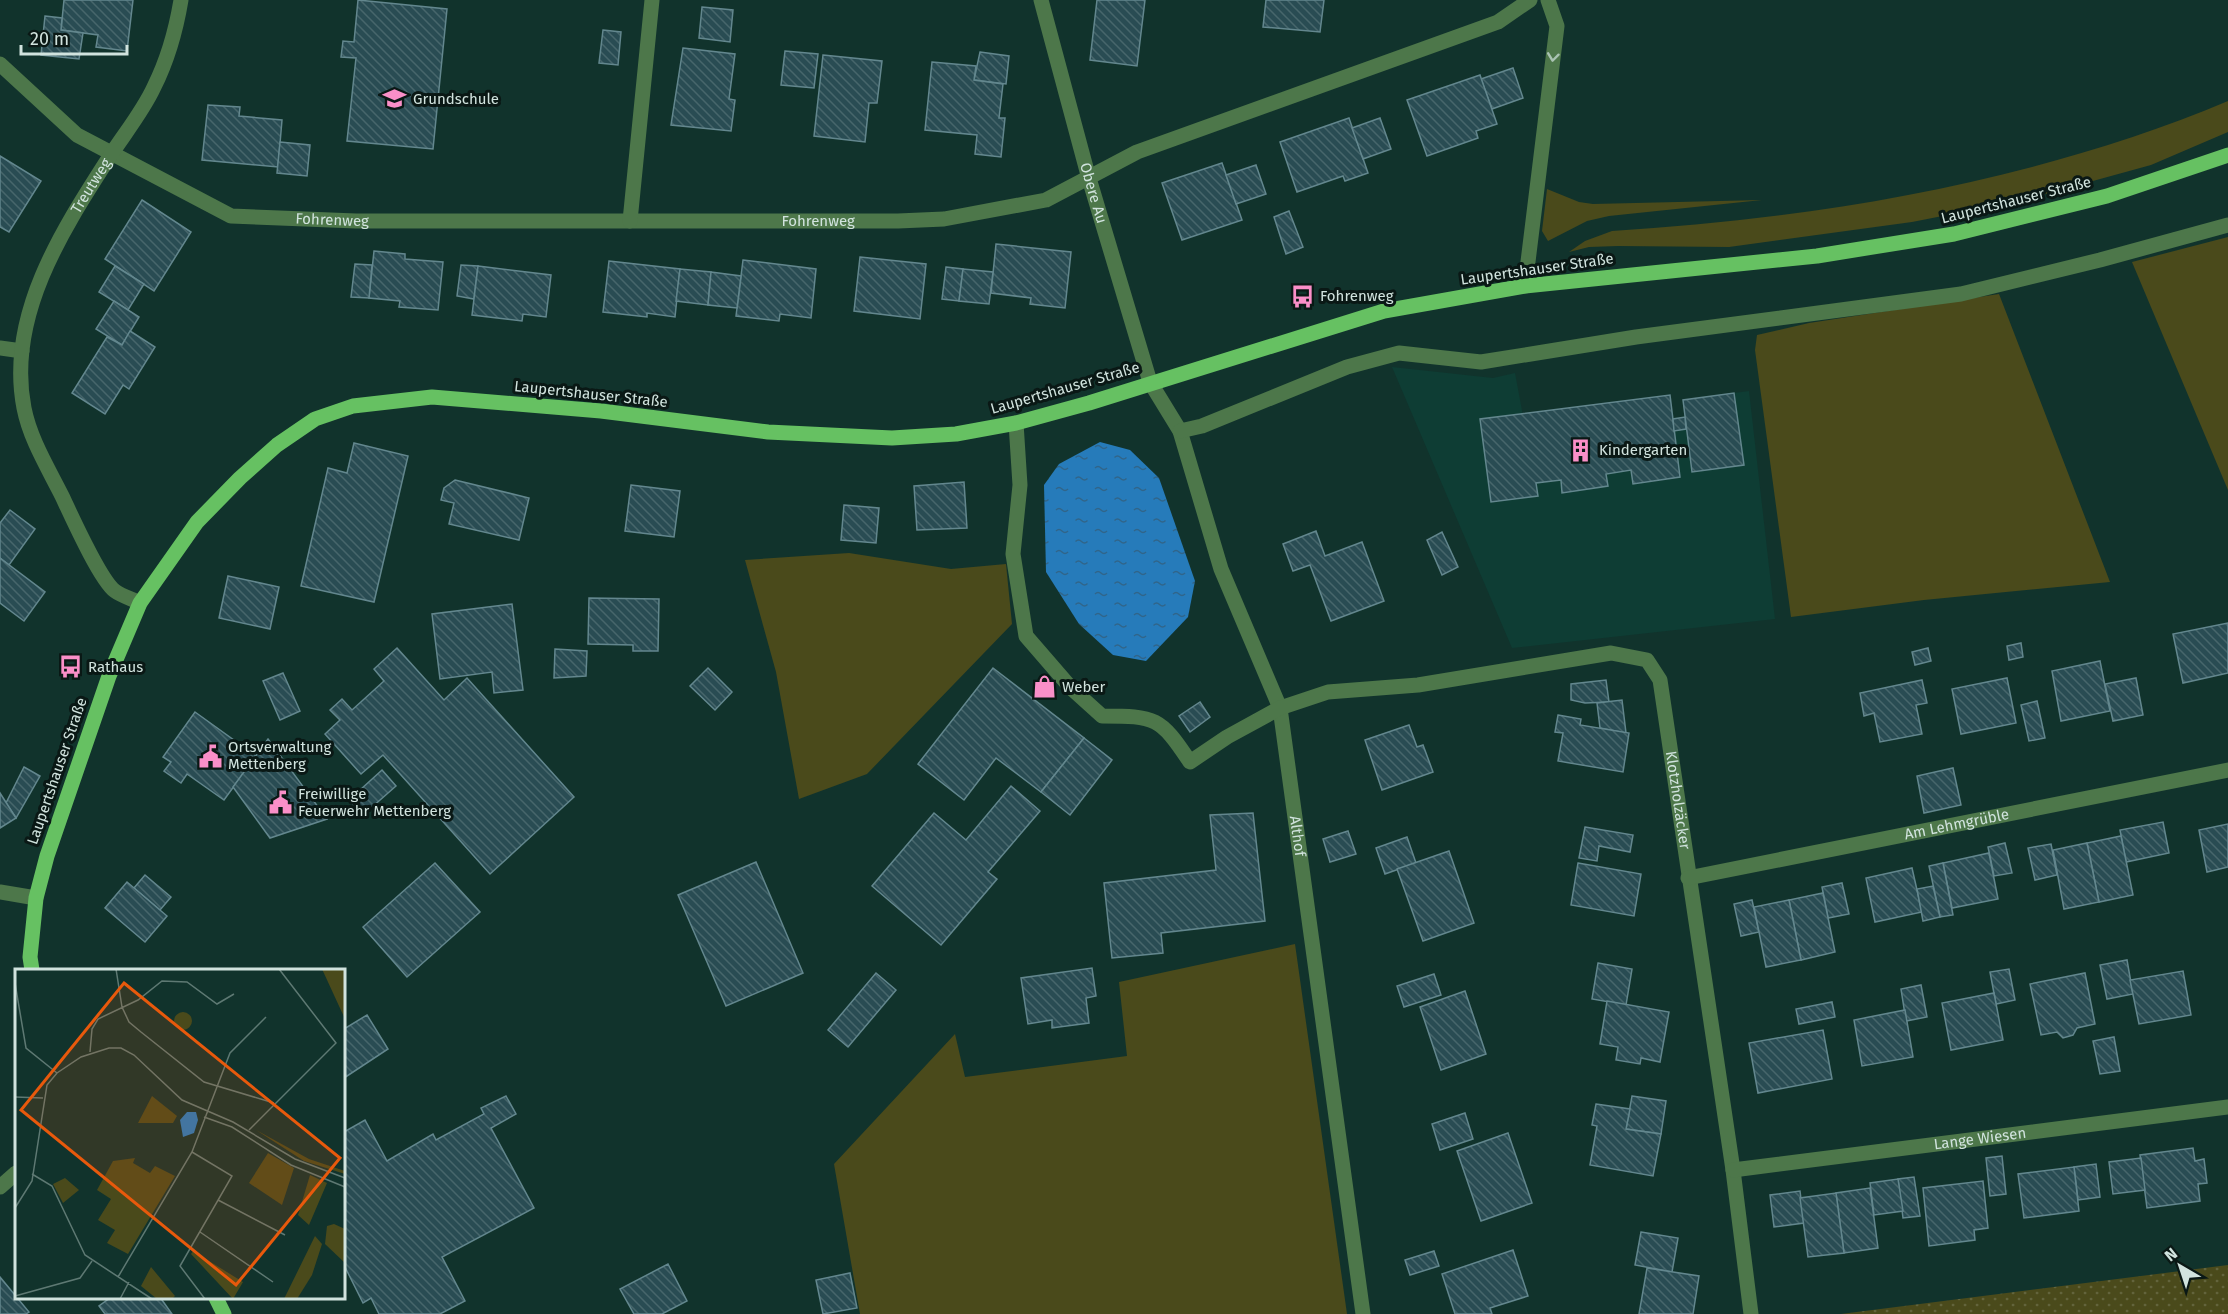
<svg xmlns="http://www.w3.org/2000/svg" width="2228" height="1314" font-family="'Fira Sans',sans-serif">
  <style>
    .built { fill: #0e3d34 }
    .grass { fill: #4a4a1b }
    .park { fill: url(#park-dots) }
    .water { fill: url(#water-ripples) }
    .building { fill: url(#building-back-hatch); stroke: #63878e; stroke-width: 1.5 }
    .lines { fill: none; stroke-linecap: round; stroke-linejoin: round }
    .minor { stroke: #4d774a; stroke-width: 15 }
    .major { stroke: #66c162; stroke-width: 15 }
    .oneway { stroke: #a9c3b2 }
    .labels { text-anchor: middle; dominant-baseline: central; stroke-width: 6; stroke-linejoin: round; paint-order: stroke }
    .poi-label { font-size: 15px; fill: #d1e3de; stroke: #0a1815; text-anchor: start }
    .street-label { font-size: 15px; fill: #d1e3de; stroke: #0a1815 }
    .inset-road { fill: none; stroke: #5e7973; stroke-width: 1.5 }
    .view { fill: #e8590c; fill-opacity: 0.15; stroke: #e8590c; stroke-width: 3 }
    .inset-edge { fill: none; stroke: #d1e3de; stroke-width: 3 }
  </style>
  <defs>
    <pattern id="park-dots" width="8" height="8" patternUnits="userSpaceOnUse" patternTransform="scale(1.5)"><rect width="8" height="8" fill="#4a4a1b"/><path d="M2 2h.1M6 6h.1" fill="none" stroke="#63643c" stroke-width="1.8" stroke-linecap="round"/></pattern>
    <pattern id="water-ripples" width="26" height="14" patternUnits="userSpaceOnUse" patternTransform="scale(1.5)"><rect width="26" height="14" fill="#267bba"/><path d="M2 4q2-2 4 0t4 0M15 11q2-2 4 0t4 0" fill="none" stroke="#30658a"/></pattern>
    <pattern id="building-back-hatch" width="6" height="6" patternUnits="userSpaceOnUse" patternTransform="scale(1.5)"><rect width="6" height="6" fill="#294c53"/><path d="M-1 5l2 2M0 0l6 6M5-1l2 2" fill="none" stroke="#47666b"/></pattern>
  </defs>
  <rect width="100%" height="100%" fill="#11332c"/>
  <polygon class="built" points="1392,367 1493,378 1515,373 1538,496 1536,483 1561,480 1562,493 1608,486 1606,474 1631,470 1633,484 1680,478 1674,431 1686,429 1692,472 1744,465 1734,393 1749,391 1775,619 1512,648"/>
  <g class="grass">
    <path d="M2228,101V132L2151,165L2024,200L1912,222L1729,247L1618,246L1589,247L1569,252L1585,241L1612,231C1817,219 2038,181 2228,101Z"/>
    <polygon points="1547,189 1579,202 1593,204 1762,200 1609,216 1587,221 1548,241 1542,231"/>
    <polygon points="2228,237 2228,490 2132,262"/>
    <polygon points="1999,294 2110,582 1924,600 1791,617 1755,350 1757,335 1809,323"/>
    <polygon points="849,553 951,569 1006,564 1012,624 867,774 799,799 776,672 745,560"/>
    <polygon points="1295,944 1347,1314 860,1314 834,1164 955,1034 965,1077 1127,1056 1119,982"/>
  </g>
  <polygon class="park" points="2228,1265 2228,1314 1841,1314"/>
  <polygon class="water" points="1100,442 1130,450 1159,478 1195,581 1188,617 1146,661 1113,655 1079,624 1046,572 1044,485 1059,464"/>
  <g class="building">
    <polygon points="64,0 133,0 127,51 96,47 98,35 61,30"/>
    <polygon points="358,0 447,9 433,149 347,141 356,58 341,57 343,41 354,42"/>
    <polygon points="1097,0 1145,0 1137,66 1090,60"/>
    <polygon points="1266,0 1324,0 1320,32 1263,27"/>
    <polygon points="702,7 733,10 730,42 699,38"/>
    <polygon points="45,16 62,18 61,30 83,33 79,59 41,55"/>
    <polygon points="603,30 621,32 618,65 599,63"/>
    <polygon points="683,48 735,54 729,99 735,100 731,131 671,125"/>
    <polygon points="785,51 818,54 814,88 781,85"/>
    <polygon points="980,52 1009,56 1006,84 974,80"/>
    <polygon points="823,55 882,61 877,103 869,103 865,142 814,136"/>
    <polygon points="932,62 976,66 974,80 1003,84 999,118 1005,118 1001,157 975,154 977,135 925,130"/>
    <polygon points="1513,68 1523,98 1492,109 1481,79"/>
    <polygon points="1480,75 1497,124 1476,131 1478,138 1427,156 1407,100"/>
    <polygon points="208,105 240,107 239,116 282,120 278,167 202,160"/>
    <polygon points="1349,118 1368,173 1345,181 1343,176 1297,192 1280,142"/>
    <polygon points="1380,118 1391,149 1363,159 1352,128"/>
    <polygon points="280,142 310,145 307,176 277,173"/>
    <polygon points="0,156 41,181 9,232 0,227"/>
    <polygon points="1222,163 1242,220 1182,240 1162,183"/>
    <polygon points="1256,165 1266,194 1236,204 1226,175"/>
    <polygon points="142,200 191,232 154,291 105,259"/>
    <polygon points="1289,211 1303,247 1286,254 1274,217"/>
    <polygon points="996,244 1071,252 1065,308 1030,304 1031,298 991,293"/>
    <polygon points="374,251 405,254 405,259 443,262 438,310 399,307 400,301 369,298"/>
    <polygon points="860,257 926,264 920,319 854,311"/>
    <polygon points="743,260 816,269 811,318 780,314 779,321 736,316"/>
    <polygon points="609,261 680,269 675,317 647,313 647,317 603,312"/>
    <polygon points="355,264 372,265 369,298 351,297"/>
    <polygon points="461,265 478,266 474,299 457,296"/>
    <polygon points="115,266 144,284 128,310 99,292"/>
    <polygon points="478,266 551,275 546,317 523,314 522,321 472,315"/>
    <polygon points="946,267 963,269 959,301 942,299"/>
    <polygon points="680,269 711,272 708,305 676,301"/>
    <polygon points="963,269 993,272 989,304 959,301"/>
    <polygon points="711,272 741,276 737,308 708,305"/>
    <polygon points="114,301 139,317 122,345 96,329"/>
    <polygon points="130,331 155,347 129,389 123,385 105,414 72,393 107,337 122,345"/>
    <polygon points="1734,393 1744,465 1692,472 1683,400"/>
    <polygon points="1670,395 1680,477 1633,484 1631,470 1606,474 1608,486 1562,493 1561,480 1536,483 1538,496 1491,502 1480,419"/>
    <polygon points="1685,417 1686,429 1674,431 1673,419"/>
    <polygon points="354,443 408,456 374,602 301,586 328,468 347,473"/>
    <polygon points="455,480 529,498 519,540 449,524 454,503 441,500 444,488"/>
    <polygon points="964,482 967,528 917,530 914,486"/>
    <polygon points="631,485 680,491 674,537 625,531"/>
    <polygon points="844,505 879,508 876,543 841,540"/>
    <polygon points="10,510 35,529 9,565 0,558 0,523"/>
    <polygon points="1316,531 1325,556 1362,542 1384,601 1331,621 1310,565 1293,571 1283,544"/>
    <polygon points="1442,532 1458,567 1442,575 1427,540"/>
    <polygon points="0,558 45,592 24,621 0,603"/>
    <polygon points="228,576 279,587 270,629 219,618"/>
    <polygon points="589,598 659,599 658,651 633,651 633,645 588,644"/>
    <polygon points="512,604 523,690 494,693 492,672 440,679 432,614"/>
    <polygon points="2228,623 2228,673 2183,683 2173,634"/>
    <polygon points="2021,643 2023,657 2009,660 2007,646"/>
    <polygon points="397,648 444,700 467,678 574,797 490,874 383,755 361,774 325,734 340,720 330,710 342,699 352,710 384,681 374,669"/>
    <polygon points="1928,648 1931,661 1915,665 1912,652"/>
    <polygon points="555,649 587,651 586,676 554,678"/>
    <polygon points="2100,661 2110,711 2061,721 2052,671"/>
    <polygon points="708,668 732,692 715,710 690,686"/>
    <polygon points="993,668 1084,738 1041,792 996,758 964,800 918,764"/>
    <polygon points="283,673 300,711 280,720 263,681"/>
    <polygon points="2007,678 2016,723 1961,734 1952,689"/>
    <polygon points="2136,678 2143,715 2113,721 2105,684"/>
    <polygon points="1606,680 1609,702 1585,703 1571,700 1571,684"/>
    <polygon points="1922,680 1927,703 1916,705 1922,734 1880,742 1874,713 1864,716 1860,693"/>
    <polygon points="1622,700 1626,733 1600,728 1597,703"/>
    <polygon points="2037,701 2045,738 2029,741 2021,705"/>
    <polygon points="1200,702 1210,717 1190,732 1179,716"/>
    <polygon points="195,712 256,756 224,800 187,774 181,783 164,771 171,762 163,757"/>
    <polygon points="1558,715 1581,719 1580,725 1629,733 1623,772 1558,761 1563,733 1555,732"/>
    <polygon points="1409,725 1417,747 1423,745 1433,772 1382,790 1365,740"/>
    <polygon points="1084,738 1112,760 1070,815 1041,792"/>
    <polygon points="268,739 327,819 270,838 233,787"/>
    <polygon points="24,767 40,776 16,818 6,803"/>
    <polygon points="1953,768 1961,805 1924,813 1917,776"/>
    <polygon points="382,770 396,786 363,815 349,800"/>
    <polygon points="1011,786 1040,811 988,872 997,879 941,945 872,886 934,813 966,840"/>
    <polygon points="0,793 16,818 0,828"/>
    <polygon points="1253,813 1265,921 1161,933 1163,953 1112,958 1104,883 1216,870 1210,815"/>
    <polygon points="2163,822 2169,853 2126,862 2120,830"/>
    <polygon points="2228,824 2228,867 2207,872 2199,830"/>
    <polygon points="1585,827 1633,835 1630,852 1599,846 1597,861 1579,858"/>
    <polygon points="1348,831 1356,854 1330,862 1323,839"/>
    <polygon points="2121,836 2133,895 2099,902 2087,843"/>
    <polygon points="1407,837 1416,863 1385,874 1376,848"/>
    <polygon points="2005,843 2012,873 1994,876 1988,847"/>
    <polygon points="2087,843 2099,902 2064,909 2053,850"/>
    <polygon points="2051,844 2057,875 2035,880 2028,848"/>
    <polygon points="1449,851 1474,923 1423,941 1397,869"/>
    <polygon points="1989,853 1998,899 1952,908 1943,863"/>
    <polygon points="756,862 803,973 726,1006 678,895"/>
    <polygon points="435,863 480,912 407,977 363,927"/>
    <polygon points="1578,863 1641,874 1634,916 1571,905"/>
    <polygon points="1943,863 1953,915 1940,917 1929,866"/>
    <polygon points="1912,868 1922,912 1875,922 1866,878"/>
    <polygon points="145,875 171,897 160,910 134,888"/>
    <polygon points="127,882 167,916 145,942 105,908"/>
    <polygon points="1842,883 1849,914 1828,918 1822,887"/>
    <polygon points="1933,886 1940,917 1923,921 1917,889"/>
    <polygon points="1823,893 1835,952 1801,960 1789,900"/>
    <polygon points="1752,900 1759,932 1741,936 1734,904"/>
    <polygon points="1789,900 1801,960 1766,967 1754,907"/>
    <polygon points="2127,960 2133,994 2107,999 2100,965"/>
    <polygon points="1598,963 1632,969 1626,1005 1592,999"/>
    <polygon points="1092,968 1096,996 1086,998 1089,1023 1052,1028 1052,1020 1028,1024 1021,978"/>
    <polygon points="2009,969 2015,1000 1996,1004 1990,972"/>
    <polygon points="2183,971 2191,1015 2139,1024 2130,980"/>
    <polygon points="876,973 896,990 848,1047 828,1030"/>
    <polygon points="2085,973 2095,1024 2077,1028 2073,1035 2063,1038 2057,1032 2041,1035 2030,984"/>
    <polygon points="1434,974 1441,995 1404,1007 1397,986"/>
    <polygon points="1921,985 1927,1017 1906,1021 1901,989"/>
    <polygon points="1465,991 1486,1054 1441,1070 1420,1007"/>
    <polygon points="1994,993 2003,1040 1951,1050 1942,1003"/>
    <polygon points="1607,1001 1669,1012 1660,1062 1641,1058 1640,1064 1616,1060 1618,1047 1600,1044"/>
    <polygon points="1832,1002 1835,1017 1799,1024 1796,1009"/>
    <polygon points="1905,1010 1913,1057 1862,1066 1854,1020"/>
    <polygon points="367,1015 388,1049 344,1078 344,1029"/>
    <polygon points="1823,1030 1832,1079 1758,1093 1749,1043"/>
    <polygon points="2114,1037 2120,1071 2100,1074 2093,1041"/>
    <polygon points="506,1096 516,1114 491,1128 534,1208 442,1257 465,1301 440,1314 379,1314 371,1298 363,1303 344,1265 344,1132 365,1120 387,1161 433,1134 436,1140 484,1114 481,1108"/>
    <polygon points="1632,1096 1666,1101 1661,1134 1626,1129"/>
    <polygon points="1596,1104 1630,1109 1626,1129 1661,1134 1653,1176 1590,1165 1597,1126 1592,1125"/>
    <polygon points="1465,1113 1473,1139 1440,1150 1432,1124"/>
    <polygon points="1508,1133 1532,1203 1481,1221 1457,1151"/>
    <polygon points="2193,1148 2195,1161 2204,1159 2207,1183 2198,1184 2200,1201 2147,1208 2140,1155"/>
    <polygon points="2002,1156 2006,1194 1990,1196 1986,1158"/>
    <polygon points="2141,1158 2145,1190 2113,1194 2109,1162"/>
    <polygon points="2096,1164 2100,1197 2078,1200 2074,1167"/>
    <polygon points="2074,1167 2079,1211 2024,1218 2018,1174"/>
    <polygon points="1914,1177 1920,1216 1903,1218 1898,1179"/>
    <polygon points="1898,1179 1903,1211 1874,1215 1870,1183"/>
    <polygon points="1983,1181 1988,1228 1974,1230 1975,1240 1929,1246 1923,1188"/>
    <polygon points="1870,1188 1878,1248 1844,1253 1836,1193"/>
    <polygon points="1800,1191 1804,1223 1774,1227 1770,1195"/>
    <polygon points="1836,1193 1844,1253 1808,1257 1800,1198"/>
    <polygon points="1641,1232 1678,1238 1672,1272 1635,1265"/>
    <polygon points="1513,1250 1528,1296 1490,1308 1492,1314 1455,1314 1442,1274"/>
    <polygon points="1434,1251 1439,1266 1410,1275 1405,1260"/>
    <polygon points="668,1264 687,1301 662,1314 634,1314 620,1289"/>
    <polygon points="1647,1268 1699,1276 1693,1314 1639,1314"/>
    <polygon points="850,1273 857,1308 823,1314 816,1280"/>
    <polygon points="0,1277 29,1312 26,1314 0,1314"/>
    <polygon points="110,1298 164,1298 162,1300 172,1314 105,1314 99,1306"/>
  </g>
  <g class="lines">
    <g class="minor">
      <path id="s1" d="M1041,0L1088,175L1150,382L1180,431L1221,569L1280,708L1363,1314"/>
      <path id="s2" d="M0,64L77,135L231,216L356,221H898L944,219L1046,200L1137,152L1498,22L1530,0"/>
      <polyline points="630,221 652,0"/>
      <polyline points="1525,286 1557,26 1548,0"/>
      <polyline points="0,348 22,351"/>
      <path id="s3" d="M1016,423L1020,485L1013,554L1026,636L1071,688L1102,716C1156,716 1160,717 1190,762L1227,737L1280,708L1328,692L1418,685L1611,653L1647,660L1660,680L1733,1170L1751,1314"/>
      <polyline points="1180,431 1202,426 1347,367 1399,353 1481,362 1636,337 1961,294 2100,260 2228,225"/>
      <path id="s4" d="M140,603C132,599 122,596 115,591C100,580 71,515 62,496C48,468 30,439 24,408C6,316 63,229 110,156C125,133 143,111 154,87C168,59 176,30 181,0"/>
      <path id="s5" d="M1688,878L2228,770"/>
      <polyline points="0,892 36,898"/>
      <path id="s6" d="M1733,1170L2228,1107"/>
      <polyline points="0,1187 16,1173"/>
    </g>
    <g class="major">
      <polyline points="32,970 30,957 36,898 47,856 109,676 140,603 197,522 240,478 277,445 315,419 353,406 432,397 601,411 768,432 892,438 956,434 1016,423 1089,403 1384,311 1525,286 1817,256 1954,234 2107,196 2228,155"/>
      <polyline points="216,1298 224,1314"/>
    </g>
  </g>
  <defs><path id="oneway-chevron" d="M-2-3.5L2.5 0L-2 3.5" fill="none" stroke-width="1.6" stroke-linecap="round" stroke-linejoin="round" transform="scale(1.5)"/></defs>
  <use class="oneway" href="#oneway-chevron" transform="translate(1553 57) rotate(97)"/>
  <defs>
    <symbol id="school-bare" viewBox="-9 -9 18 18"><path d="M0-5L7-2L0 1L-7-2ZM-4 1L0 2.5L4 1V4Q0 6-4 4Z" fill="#fa8fc8" stroke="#0a1815" stroke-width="2.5" paint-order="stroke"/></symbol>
    <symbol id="bus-bare" viewBox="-9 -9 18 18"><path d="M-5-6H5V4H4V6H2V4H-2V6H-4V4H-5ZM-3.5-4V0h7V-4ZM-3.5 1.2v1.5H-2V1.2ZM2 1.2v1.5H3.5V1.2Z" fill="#fa8fc8" stroke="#0a1815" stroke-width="2.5" paint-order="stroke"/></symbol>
    <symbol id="building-bare" viewBox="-9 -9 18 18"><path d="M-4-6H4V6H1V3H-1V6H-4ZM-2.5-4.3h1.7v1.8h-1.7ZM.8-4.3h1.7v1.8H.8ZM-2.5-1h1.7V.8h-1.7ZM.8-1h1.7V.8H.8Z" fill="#fa8fc8" stroke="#0a1815" stroke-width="2.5" paint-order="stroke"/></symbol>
    <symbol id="shop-bare" viewBox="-9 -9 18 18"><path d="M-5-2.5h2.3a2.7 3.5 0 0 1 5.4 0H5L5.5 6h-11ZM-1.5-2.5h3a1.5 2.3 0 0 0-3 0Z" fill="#fa8fc8" stroke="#0a1815" stroke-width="2.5" paint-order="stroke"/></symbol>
    <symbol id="civic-bare" viewBox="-9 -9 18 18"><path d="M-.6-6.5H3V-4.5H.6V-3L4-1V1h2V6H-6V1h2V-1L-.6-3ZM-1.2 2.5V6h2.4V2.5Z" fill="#fa8fc8" stroke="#0a1815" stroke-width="2.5" paint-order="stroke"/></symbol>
  </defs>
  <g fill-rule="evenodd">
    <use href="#school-bare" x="378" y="82" width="33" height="33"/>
    <use href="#bus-bare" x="1286" y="280" width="33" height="33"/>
    <use href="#building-bare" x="1564" y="434" width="33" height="33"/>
    <use href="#bus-bare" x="54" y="650" width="33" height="33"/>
    <use href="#shop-bare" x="1028" y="670" width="33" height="33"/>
    <use href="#civic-bare" x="194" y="740" width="33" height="33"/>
    <use href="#civic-bare" x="264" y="786" width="33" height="33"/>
  </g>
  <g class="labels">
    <g class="poi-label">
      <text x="413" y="99">Grundschule</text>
      <text x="1320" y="296">Fohrenweg</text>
      <text x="1599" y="450">Kindergarten</text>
      <text x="88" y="667">Rathaus</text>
      <text x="1062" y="687">Weber</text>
      <text x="228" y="747">Ortsverwaltung<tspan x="228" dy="17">Mettenberg</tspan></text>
      <text x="298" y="794">Freiwillige<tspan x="298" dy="17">Feuerwehr Mettenberg</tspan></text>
    </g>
    <g class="street-label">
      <text stroke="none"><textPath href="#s4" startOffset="471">Treutweg</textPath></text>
      <text stroke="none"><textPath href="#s1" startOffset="200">Obere Au</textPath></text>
      <text transform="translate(2016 200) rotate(-14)">Laupertshauser Straße</text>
      <text stroke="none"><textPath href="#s2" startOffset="380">Fohrenweg</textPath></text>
      <text stroke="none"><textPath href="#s2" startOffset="866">Fohrenweg</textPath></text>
      <text transform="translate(1537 269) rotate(-8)">Laupertshauser Straße</text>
      <text transform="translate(1065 388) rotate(-16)">Laupertshauser Straße</text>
      <text transform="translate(591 394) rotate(6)">Laupertshauser Straße</text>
      <text transform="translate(57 771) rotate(-71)">Laupertshauser Straße</text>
      <text stroke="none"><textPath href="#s3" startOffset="1056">Klotzholzäcker</textPath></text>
      <text stroke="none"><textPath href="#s5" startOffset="274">Am Lehmgrüble</textPath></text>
      <text stroke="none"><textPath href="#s1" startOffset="879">Althof</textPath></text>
      <text stroke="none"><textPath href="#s6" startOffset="249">Lange Wiesen</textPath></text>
    </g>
  </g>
  <g transform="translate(15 969)">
    <rect width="330" height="330" fill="#11332c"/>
    <path d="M159 52a9 9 0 1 1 18 0a9 9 0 1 1-18 0ZM137,127L162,147L158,154H123ZM241,161L294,190L330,202V205L289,192ZM253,184L279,199L267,236L234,214ZM120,189L118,194L135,204L140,197L160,207L113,285L92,274L100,261L83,251L96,230L82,221L98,192ZM295,206L312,214L294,256L283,246ZM50,209L64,221L48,234L38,215ZM300,267L307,275L297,306L282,330H269ZM136,298L160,327L157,330H142L126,317Z" fill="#4a4a1b"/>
    <path d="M319,255L330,260V294L310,275L312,257Z" fill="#4a4a1b"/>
    <path d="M307,0H330V50ZM178,282L228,313L218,330L176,285Z" fill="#4a4a1b"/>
    <path d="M172,143H181L183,151L179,164L168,168L165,151Z" fill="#267bba"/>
    <path class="inset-road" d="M101,0L107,38L114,53L126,63L189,113L259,134M0,14L11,79L42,104M75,83L77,60L83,50L123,31L147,12L172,13L202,35L219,25M0,128L28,129M189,148L217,158L276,196L330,218M234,161L321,74L264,0M177,183L217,207L165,297L190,330M17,205L37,217L70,286L137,330M203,231L270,266M0,239L17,212L32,116L42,104L66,88L94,79H106L119,86L167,131L218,153L280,190L330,209M185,263L258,313M103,308L177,183L215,84L251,48M0,327L65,309L77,292M105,330L114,313"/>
    <path class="view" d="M109,14L325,189L221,316L6,141Z"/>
    <rect width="330" height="330" class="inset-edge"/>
  </g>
  <g transform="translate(2180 1266) rotate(321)" stroke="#0a1815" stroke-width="4.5" paint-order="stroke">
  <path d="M0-4.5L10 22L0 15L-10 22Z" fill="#d1e3de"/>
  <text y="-9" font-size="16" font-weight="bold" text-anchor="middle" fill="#d1e3de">N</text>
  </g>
  <path d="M21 45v9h106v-9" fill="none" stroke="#d1e3de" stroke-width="3"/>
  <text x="30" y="45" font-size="18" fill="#d1e3de" stroke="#0a1815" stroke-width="4.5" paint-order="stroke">20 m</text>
</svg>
